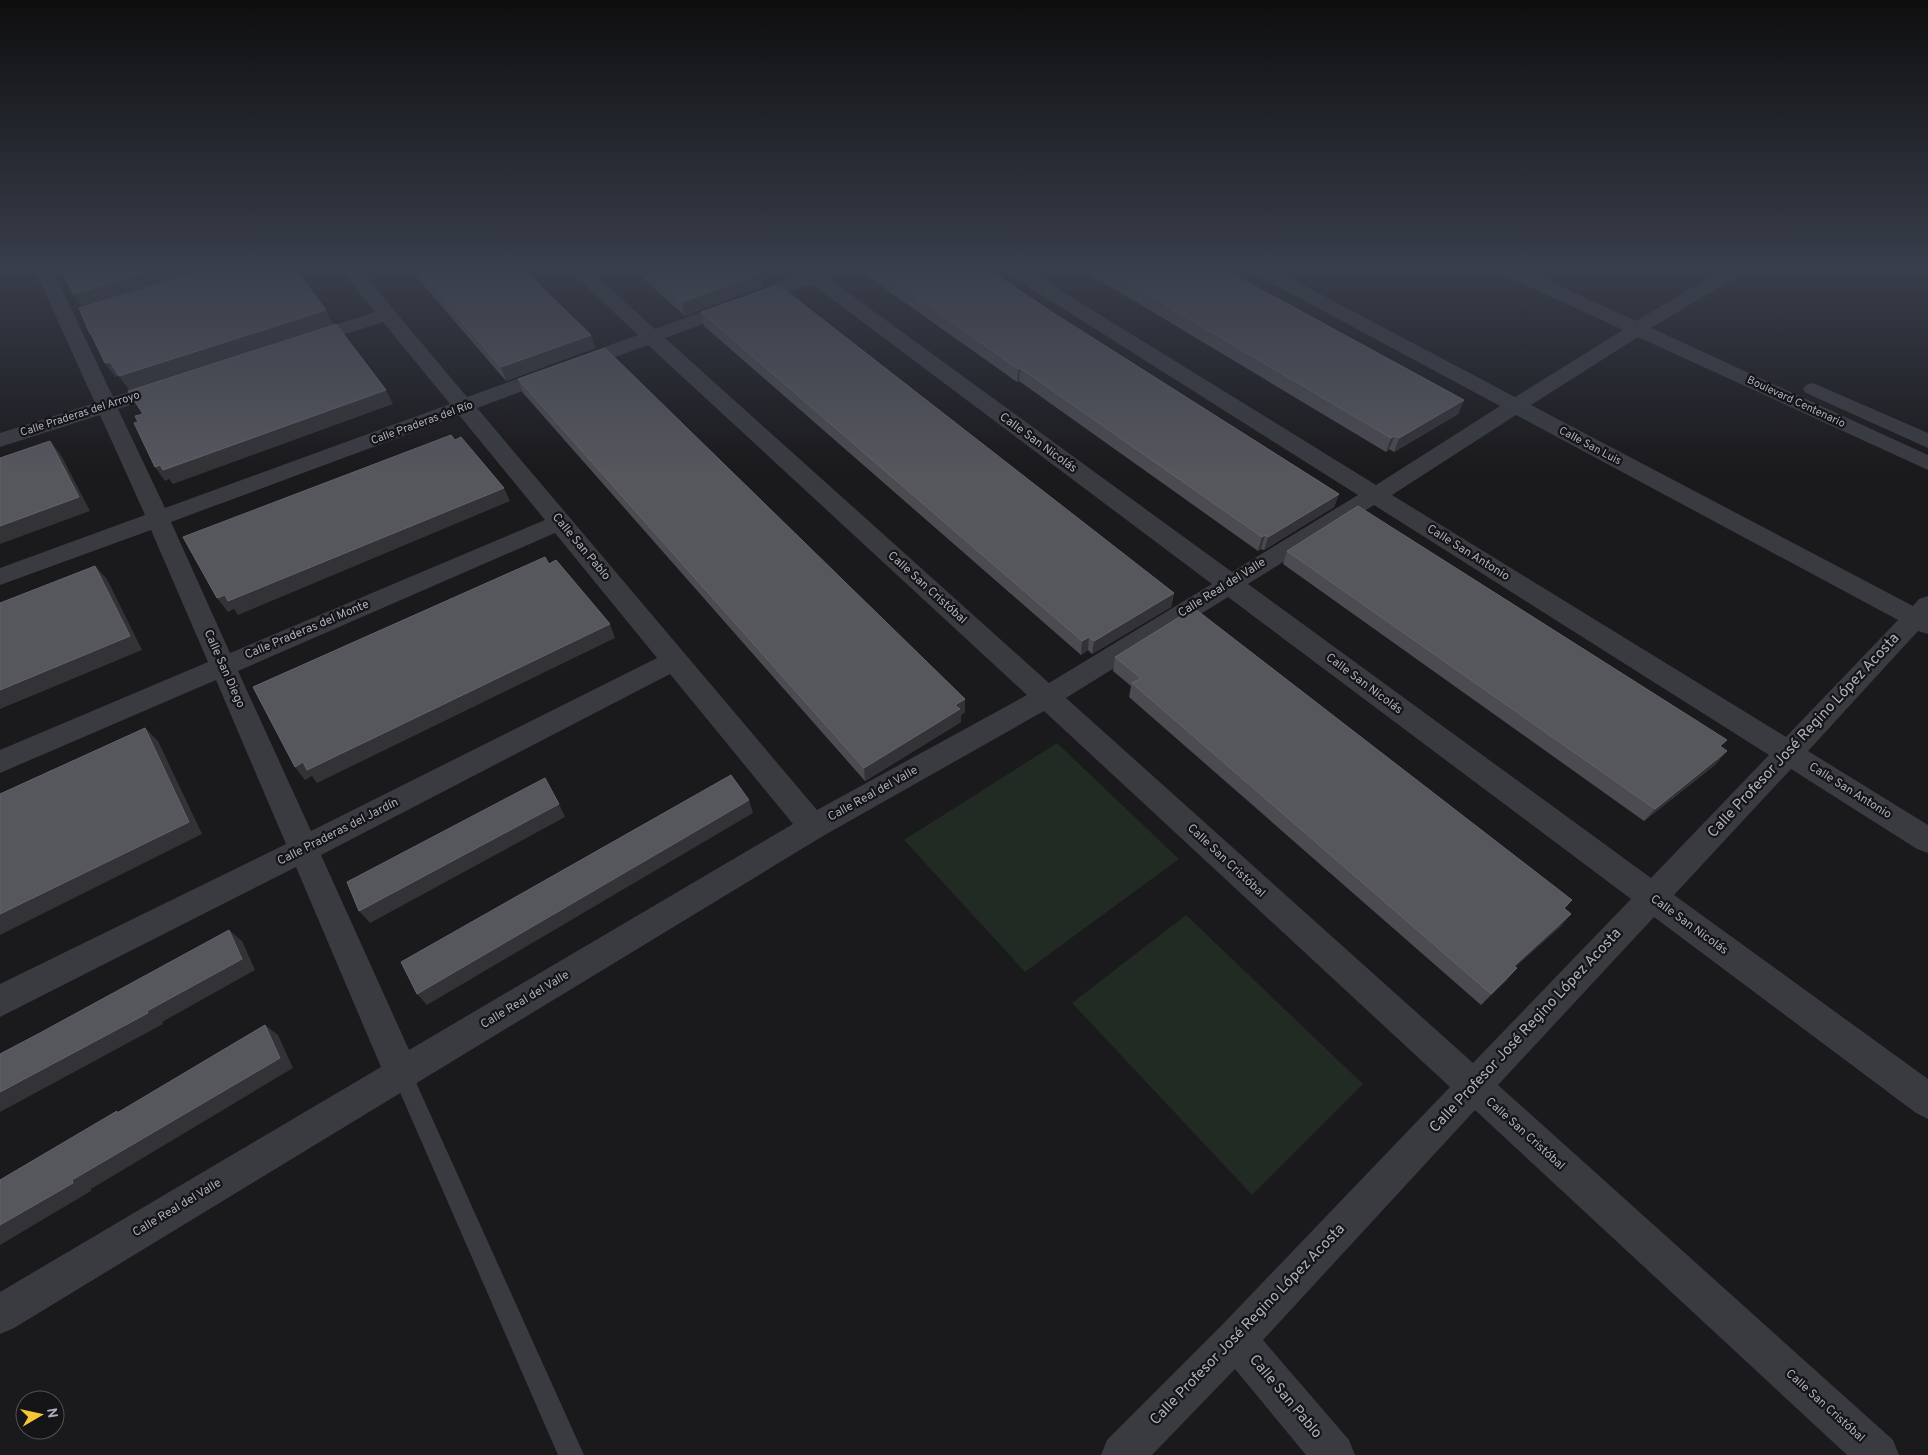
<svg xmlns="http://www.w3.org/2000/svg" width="1928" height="1455" font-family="Overpass,sans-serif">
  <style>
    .green { fill: #212a23 }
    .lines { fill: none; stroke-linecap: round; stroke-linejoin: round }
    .lane { fill: #3a3b41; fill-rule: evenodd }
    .street { fill: #3a3b41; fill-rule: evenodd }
    .wall { fill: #4b4b51 }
    .shaded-wall { fill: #333337 }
    .building { fill: #56565d; stroke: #63646c }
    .labels { text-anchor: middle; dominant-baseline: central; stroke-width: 4.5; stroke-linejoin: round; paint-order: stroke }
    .far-street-label { font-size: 11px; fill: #acafbc; stroke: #151417 }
    .street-label { font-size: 12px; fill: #acafbc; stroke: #151417 }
    .near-street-label { font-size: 15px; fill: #acafbc; stroke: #151417 }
  </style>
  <rect width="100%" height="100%" fill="#1a191c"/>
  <g class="green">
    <polygon points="1057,743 1179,859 1025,972 904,840"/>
    <polygon points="1186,915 1363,1084 1252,1195 1072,1003"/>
  </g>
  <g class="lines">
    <polygon class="lane" points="402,1064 409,1067 584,1455 558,1455 392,1074 395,1067"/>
    <g class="street">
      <polygon points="0,266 28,266 25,270 0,277"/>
      <path d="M33,266H51L113,397L168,380L175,382L178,386L175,390L118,409L165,508L450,404L383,322L311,345L304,347L297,345L294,341L297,337L375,312L338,266H357L467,397L638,335L565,266H585L655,329L801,275L791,266H812L816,270L826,266H852L849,270L828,278L1232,572L1358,495L1002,270L999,266H1021L1376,485L1500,406L1247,270L1244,266H1267L1515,397L1623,330L1494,270L1491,266H1515L1636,321L1729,266H1751L1748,270L1651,328L1928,455V470L1638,337L1531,405L1913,606L1919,599L1928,596V634L1918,631L1808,751L1928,825V853L1917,849L1791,769L1674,895L1928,1079V1119L1916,1113L1654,917L1498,1085L1893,1440L1899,1455H1847L1475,1110L1263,1340L1349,1440L1355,1455H1306L1235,1369L1152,1455H1101L1107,1440L1222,1325L1450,1087L1044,711L823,836L14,1328L0,1334V1292L381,1067L296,867L0,1017V984L286,844L216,680L0,773V750L208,662L151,530L0,585V568L145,515L100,415L0,447V433L95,403ZM812,284L1212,584L1049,683L665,338ZM648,345L1027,695L817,810L477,408ZM459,415L545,520L230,653L171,522ZM1516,415L1898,620L1786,737L1392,495ZM1374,505L1769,755L1651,878L1248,584ZM555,533L657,658L311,831L238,671ZM1228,597L1631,899L1473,1063L1066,698ZM670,674L793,824L409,1050L321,855Z"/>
      <polygon points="1813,383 1928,433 1928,448 1806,393 1803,389 1806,385"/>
    </g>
  </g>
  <g class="wall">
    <polygon points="407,266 520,266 591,335 595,348 506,381"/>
    <polygon points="629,266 750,266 762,287 685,316"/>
    <polygon points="866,266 983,266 1055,314 1339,494 1334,507 1264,550 1261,549 1258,551 1019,381 1017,382 866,275"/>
    <polygon points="1076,266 1218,266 1464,400 1458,414 1394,452 1389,449 1386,452"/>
    <polygon points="701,312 1174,593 1171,607 1092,654 1088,650 1081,655 704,326"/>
    <polygon points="518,379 965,699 965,712 961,715 961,722 865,781 523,393"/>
    <polygon points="1287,551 1720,747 1716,764 1644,821 1283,564"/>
    <polygon points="1115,657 1572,900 1565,908 1561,926 1515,967 1507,980 1481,1005 1129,697 1131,686 1113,671"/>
  </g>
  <g class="shaded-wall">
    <polygon points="167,266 219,266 82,307 73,294"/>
    <polygon points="760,274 762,287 685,316 682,302"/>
    <polygon points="326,310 333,324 129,390 119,376"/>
    <polygon points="591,335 595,348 506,381 501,367"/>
    <polygon points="110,362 120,375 115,377 105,363"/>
    <polygon points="1020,368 1019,381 1017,382 1018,369"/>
    <polygon points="386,390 393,404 173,484 169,479 165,481 155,467"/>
    <polygon points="1464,400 1458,414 1394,452 1399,438"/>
    <polygon points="1395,436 1389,449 1386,452 1391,438"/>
    <polygon points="50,441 61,455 90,511 0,544 0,526"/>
    <polygon points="504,488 510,501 238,615 234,609 228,612 217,598"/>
    <polygon points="1339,494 1334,507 1264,550 1268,537"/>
    <polygon points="1265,535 1261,549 1258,551 1262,537"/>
    <polygon points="95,566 107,579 142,650 0,709 0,690"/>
    <polygon points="1174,593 1171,607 1092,654 1094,641"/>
    <polygon points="610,624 615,638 317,783 312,776 305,780 295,767 303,762 490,682"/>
    <polygon points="1089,637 1088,650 1081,655 1082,641"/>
    <polygon points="965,699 965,712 961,715 961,722 865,781 864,768 955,705"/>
    <polygon points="145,728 158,741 202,834 0,935 0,914"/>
    <polygon points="1727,751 1716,764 1644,821 1655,809"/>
    <polygon points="749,800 753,813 427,1005 417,994"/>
    <polygon points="559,804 565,817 370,923 359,911"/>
    <polygon points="1571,914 1561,926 1504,977 1514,966"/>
    <polygon points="229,930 242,941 255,970 162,1022 163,1024 0,1112 0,1092 147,1011"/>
    <polygon points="1517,968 1507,980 1481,1005 1491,994"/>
    <polygon points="265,1025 278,1035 293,1068 91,1189 91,1191 0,1245 0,1225 72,1180"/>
  </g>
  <g class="building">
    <polygon points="59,266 167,266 73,294"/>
    <polygon points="220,266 293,266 326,310 119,376 110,362 105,363 91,334 90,334 79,308"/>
    <polygon points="413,266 520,266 591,335 501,367"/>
    <polygon points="641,266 750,266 760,274 682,302"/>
    <polygon points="872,266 983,266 1055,314 1339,494 1268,537 1265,535 1262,537 1020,368 1018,369"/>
    <polygon points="1099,266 1218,266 1464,400 1399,438 1395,436 1391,438"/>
    <polygon points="775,286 783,291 785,290 1174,593 1094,641 1089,637 1082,641 701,312"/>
    <polygon points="336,324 386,390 163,470 160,465 155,467 134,423 138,422 135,416 143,414 128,391"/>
    <polygon points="605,348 965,699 955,705 960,709 864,768 518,379"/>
    <polygon points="451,435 455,440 461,437 504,488 228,601 225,595 217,598 183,537"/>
    <polygon points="50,441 79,497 0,526 0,458"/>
    <polygon points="1358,506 1727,740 1720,746 1727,751 1655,809 1287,551"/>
    <polygon points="545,557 549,564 556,560 610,624 307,770 303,762 295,767 253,687"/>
    <polygon points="95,566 130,636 0,690 0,603"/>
    <polygon points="1194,608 1572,900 1564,908 1571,914 1514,966 1517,968 1491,994 1132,683 1141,678 1115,657"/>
    <polygon points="145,728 189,822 0,914 0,794"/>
    <polygon points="731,775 749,800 417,994 401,962"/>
    <polygon points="545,778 559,804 359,911 347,882"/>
    <polygon points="229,930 242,959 147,1011 148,1013 0,1092 0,1054 38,1034"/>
    <polygon points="265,1025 280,1058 72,1180 73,1183 0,1225 0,1180 117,1111 117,1113"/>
  </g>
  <linearGradient id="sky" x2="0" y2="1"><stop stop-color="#0e0e0f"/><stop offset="0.57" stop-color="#383e4b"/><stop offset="1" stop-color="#383e4b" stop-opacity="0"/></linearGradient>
  <rect width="1928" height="470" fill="url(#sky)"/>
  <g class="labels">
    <g class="far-street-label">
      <text transform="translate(1796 402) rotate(25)">Boulevard Centenario</text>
      <text transform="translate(80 414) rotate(-18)">Calle Praderas del Arroyo</text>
      <text transform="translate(422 423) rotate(-20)">Calle Praderas del Río</text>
      <text transform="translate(1590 446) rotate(28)">Calle San Luis</text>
    </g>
    <g class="street-label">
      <text transform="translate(1038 443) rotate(36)">Calle San Nicolás</text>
      <text transform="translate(581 547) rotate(50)">Calle San Pablo</text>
      <text transform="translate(1468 553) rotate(32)">Calle San Antonio</text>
      <text transform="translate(927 588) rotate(42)">Calle San Cristóbal</text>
      <text transform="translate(1222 588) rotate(-32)">Calle Real del Valle</text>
      <text transform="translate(307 630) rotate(-23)">Calle Praderas del Monte</text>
      <text transform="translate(224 669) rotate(66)">Calle San Diego</text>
      <text transform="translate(1364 684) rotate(37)">Calle San Nicolás</text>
      <text transform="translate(1850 791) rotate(32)">Calle San Antonio</text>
      <text transform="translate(873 794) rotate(-29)">Calle Real del Valle</text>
      <text transform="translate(338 832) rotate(-27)">Calle Praderas del Jardín</text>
      <text transform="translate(1226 861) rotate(43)">Calle San Cristóbal</text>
      <text transform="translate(1689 925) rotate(36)">Calle San Nicolás</text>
      <text transform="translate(525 1000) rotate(-31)">Calle Real del Valle</text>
      <text transform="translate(1525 1134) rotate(42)">Calle San Cristóbal</text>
      <text transform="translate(177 1208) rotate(-31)">Calle Real del Valle</text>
      <text transform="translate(1825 1406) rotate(42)">Calle San Cristóbal</text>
    </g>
    <g class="near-street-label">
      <text transform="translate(1804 736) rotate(-47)">Calle Profesor José Regino López Acosta</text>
      <text transform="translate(1526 1031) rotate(-47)">Calle Profesor José Regino López Acosta</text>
      <text transform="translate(1248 1325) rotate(-46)">Calle Profesor José Regino López Acosta</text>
      <text transform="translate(1285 1397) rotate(50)">Calle San Pablo</text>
    </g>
  </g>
  <g transform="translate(40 1415) rotate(81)"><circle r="24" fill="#151417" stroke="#515259"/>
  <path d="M0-4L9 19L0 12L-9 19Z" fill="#f6c637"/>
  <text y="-8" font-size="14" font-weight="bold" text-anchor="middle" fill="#acafbc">N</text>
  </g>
</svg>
